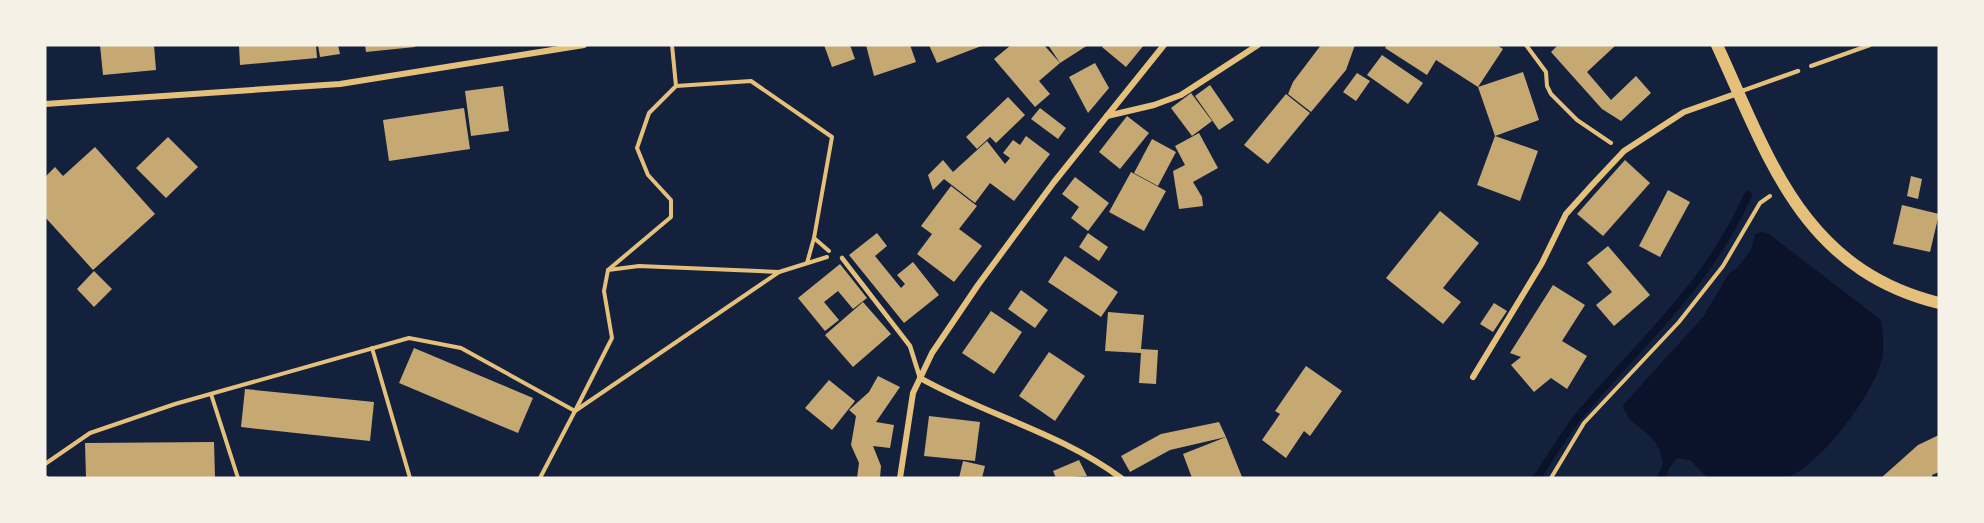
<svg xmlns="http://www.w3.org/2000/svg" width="1984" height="523" font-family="Rubik,sans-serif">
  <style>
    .water { fill: #0b132b }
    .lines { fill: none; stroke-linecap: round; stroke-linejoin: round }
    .stream { stroke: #0b132b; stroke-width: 8 }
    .building { fill: #c6a872 }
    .path { stroke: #e5c07b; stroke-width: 4 }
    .service { stroke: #e5c07b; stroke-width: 4.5 }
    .minor { stroke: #e5c07b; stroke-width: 6 }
    .secondary { stroke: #e5c07b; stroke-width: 12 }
  </style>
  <rect width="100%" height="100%" fill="#14213d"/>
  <path class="water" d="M1762,232L1769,234L1881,320C1883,334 1885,349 1881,362C1872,396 1820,466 1786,478C1775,482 1723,478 1708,478L1690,460L1677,458L1670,467H1666C1660,460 1662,456 1659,449C1651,429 1627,427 1623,405L1703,317L1729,273L1737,268L1751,250L1755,234Z"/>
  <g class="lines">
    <g class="stream">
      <path d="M1537,478C1550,458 1563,436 1578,417C1642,340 1705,290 1748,195"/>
      <polyline points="1661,478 1670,457"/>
    </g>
  </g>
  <g class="building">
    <polygon points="100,45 154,45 156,70 103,75"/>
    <polygon points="239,45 316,45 317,58 240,65"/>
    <polygon points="318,45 338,45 340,54 320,57"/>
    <polygon points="365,45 415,45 415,47 366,52"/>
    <polygon points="824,45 850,45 855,59 832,67"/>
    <polygon points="866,45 910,45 916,62 874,76"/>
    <polygon points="929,45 984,45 937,63"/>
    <polygon points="1011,45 1044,45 1060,63 1039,81 1050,94 1035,107 994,59"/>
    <polygon points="1048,45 1088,45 1060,63"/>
    <polygon points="1104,45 1144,45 1126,67 1102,47"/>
    <polygon points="1321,45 1355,45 1346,70 1311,112 1288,94 1293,82"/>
    <polygon points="1387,45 1497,45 1503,49 1478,87 1436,60 1427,75 1385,48"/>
    <polygon points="1558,45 1616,45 1587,72 1611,100 1636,76 1651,93 1621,121 1602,109 1551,52"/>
    <polygon points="1382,55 1423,83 1408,104 1367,75"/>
    <polygon points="1095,63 1109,88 1088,113 1069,77"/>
    <polygon points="1523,72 1539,120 1495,136 1478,87"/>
    <polygon points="1357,73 1370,81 1356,101 1343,92"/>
    <polygon points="1210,85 1234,120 1219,130 1195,96"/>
    <polygon points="503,86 509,131 471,136 465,91"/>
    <polygon points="1191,93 1212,121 1192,136 1171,108"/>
    <polygon points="1286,94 1310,113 1268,164 1244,145"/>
    <polygon points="1008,97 1025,115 996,143 990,137 977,149 966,137"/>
    <polygon points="464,108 470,149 389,161 383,120"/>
    <polygon points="1040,108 1066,128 1058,139 1031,119"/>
    <polygon points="1127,116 1149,133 1120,169 1099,152"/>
    <polygon points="1199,133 1218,168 1193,182 1202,197 1203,206 1179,209 1173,171 1185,165 1175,146"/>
    <polygon points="1026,136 1050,154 1014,201 990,183 975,203 944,179 933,190 928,175 943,160 953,172 987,141 1005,164 1010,158 1003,153 1013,140 1020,145"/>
    <polygon points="1495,136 1538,151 1520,201 1477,185"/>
    <polygon points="168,137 198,167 166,198 136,168"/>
    <polygon points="1152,139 1176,152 1158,186 1134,173"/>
    <polygon points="95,147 155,214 93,270 45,217 45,177 55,167 63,176"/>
    <polygon points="1625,160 1650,183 1603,236 1577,214"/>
    <polygon points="1131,172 1166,191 1144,231 1109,212"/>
    <polygon points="1911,176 1922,179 1918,199 1907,196"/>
    <polygon points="1075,177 1109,203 1088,231 1071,218 1079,207 1062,194"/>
    <polygon points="951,186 977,206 959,229 982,246 954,282 917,254 932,234 921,226"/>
    <polygon points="1668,190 1690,202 1660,257 1639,246"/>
    <polygon points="1902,205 1939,214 1930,252 1893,244"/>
    <polygon points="1440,211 1479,243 1443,288 1461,302 1443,324 1386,278"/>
    <polygon points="877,233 887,246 875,256 901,288 905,284 897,275 913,262 939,295 904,323 849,255"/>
    <polygon points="1088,233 1108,247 1099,261 1079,247"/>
    <polygon points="1608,246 1650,295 1614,326 1596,305 1612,292 1587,263"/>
    <polygon points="1065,256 1118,292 1101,317 1048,282"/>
    <polygon points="840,264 867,298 853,309 838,291 824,302 839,320 825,331 798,298"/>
    <polygon points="94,271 112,289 94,307 77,289"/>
    <polygon points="1553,285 1585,305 1562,341 1587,356 1567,389 1551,378 1534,392 1511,365 1521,357 1510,353"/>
    <polygon points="1021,290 1048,310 1035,328 1008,309"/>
    <polygon points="863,302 891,334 853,367 825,335"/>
    <polygon points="1494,303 1507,311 1493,332 1480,324"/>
    <polygon points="991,311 1022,332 994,374 962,353"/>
    <polygon points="1108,312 1144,315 1141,349 1158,350 1156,384 1139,383 1141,353 1105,351"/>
    <polygon points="414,348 533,398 518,433 399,383"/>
    <polygon points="1049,352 1085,376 1055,421 1019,396"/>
    <polygon points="1306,366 1342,391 1310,436 1304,431 1286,458 1262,440 1280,414 1275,411"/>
    <polygon points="878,376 900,387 876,422 894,425 890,448 873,446 881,466 880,478 857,478 859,463 851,445 856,416 849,410 869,392"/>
    <polygon points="829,380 855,401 832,430 805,408"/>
    <polygon points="245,389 374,402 370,441 241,427"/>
    <polygon points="929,416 980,422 975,461 924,456"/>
    <polygon points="1219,422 1226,437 1170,450 1130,472 1121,456 1161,434"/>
    <polygon points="1939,435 1939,472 1932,475 1933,478 1881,478 1918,445"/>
    <polygon points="1226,437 1242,477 1192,478 1183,454"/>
    <polygon points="214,442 215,478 86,478 85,443"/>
    <polygon points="1079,460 1087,476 1056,478 1053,471"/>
    <polygon points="963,461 985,466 982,478 959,478"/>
  </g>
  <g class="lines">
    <g class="path">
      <polyline points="1526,45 1546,72 1547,86 1551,94 1577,120 1611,143"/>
      <polyline points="1811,66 1870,45"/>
      <polyline points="676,86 751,81 832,137 814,238 829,251"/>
      <polyline points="807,263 814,238"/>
      <polyline points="608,270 671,217 671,200 648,175 637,148 649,113 676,86 672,45"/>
      <polyline points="372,348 410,478"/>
      <polyline points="211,394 238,478"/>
      <polyline points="45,464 90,433 175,404 409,338 461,348 575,411 612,338 604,291 608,270 639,266 779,272"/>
      <polyline points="45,477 47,478"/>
      <polyline points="540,478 575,411 779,272 827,257"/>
      <polyline points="1551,478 1584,423 1679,322 1723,266 1760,203 1770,196"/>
    </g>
    <g class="service">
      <polyline points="1739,92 1798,71"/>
      <polyline points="842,258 910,346 920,378"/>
    </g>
    <g class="minor">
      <polyline points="45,104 340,84 584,45"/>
      <polyline points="1107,116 1154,105 1181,95 1258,45"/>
      <polyline points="1473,377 1542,263 1566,214 1593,184 1624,151 1684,112 1738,93"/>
      <path d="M920,378C986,415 1061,433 1121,478"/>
      <polyline points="900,478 913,393 932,353 978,285 1054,182 1164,45"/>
    </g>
    <path class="secondary" d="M1717,45C1769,158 1802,269 1939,303"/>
  </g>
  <rect width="1984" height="523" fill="none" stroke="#f6f1e7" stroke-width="93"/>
</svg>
